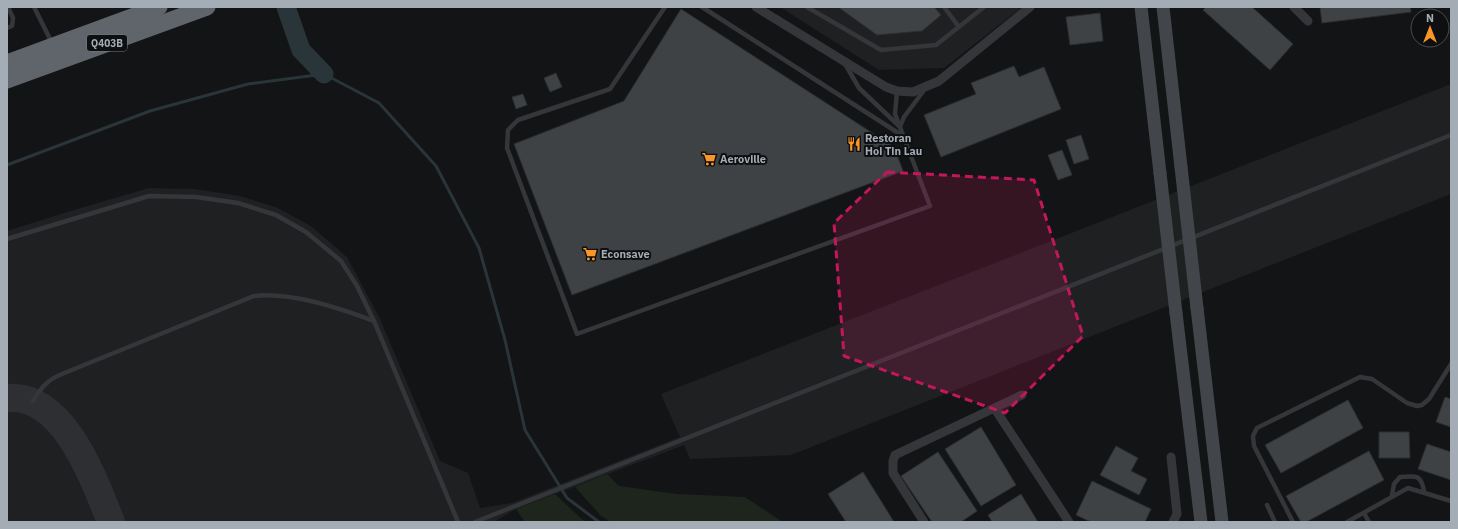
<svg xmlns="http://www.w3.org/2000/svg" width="1458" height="529" font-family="'IBM Plex Sans',sans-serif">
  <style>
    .built { fill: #1f2022 }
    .green { fill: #1d251d }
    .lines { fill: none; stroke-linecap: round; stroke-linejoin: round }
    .stream { stroke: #293539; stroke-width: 3 }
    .river { stroke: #293539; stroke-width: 19 }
    .taxiway { stroke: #2d2f32; stroke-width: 28 }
    .building { fill: #3f4245; stroke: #2d2e31 }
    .lane { stroke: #34363a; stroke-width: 4.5 }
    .street { stroke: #34363a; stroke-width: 9 }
    .secondary { stroke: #42454a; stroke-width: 13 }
    .highway { stroke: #60656c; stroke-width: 17 }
    .secondary-bridge { stroke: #42454a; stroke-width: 13 }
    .marked { fill: #c2185b; fill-opacity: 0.2; stroke: #c2185b; stroke-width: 3; stroke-dasharray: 8 5; stroke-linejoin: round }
    .labels { text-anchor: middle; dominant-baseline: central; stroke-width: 4; stroke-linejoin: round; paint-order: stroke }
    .shield { fill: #0e0f10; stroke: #777d84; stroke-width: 1 }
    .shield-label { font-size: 10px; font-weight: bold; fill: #a4acb6 }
    .poi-label { font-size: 11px; font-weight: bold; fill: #a4acb6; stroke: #0e0f10; text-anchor: start }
  </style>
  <rect width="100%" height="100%" fill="#131415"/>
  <g class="built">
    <polygon points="780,7 1022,7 944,68 879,70"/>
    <polygon points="1451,84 1451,194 791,455 690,459 684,445 516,509 494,522 7,522 7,231 77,209 149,188 195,189 240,196 278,208 311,226 347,257 380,319 440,461 468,473 480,508 512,503 680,437 661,394"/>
  </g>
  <g class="green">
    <polygon points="607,474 619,486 677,494 745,497 783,522 611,522 601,516 575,487"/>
    <polygon points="555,494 585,522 525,522 516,509"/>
  </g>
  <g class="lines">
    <polyline class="stream" points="7,165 150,111 248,84 324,74 379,103 436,166 479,248 505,340 525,430 567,498 599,522"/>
    <polyline class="river" points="286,7 301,50 324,74"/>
    <path class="taxiway" d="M7,398C64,393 94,480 111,522"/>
  </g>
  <g class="building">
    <polygon points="838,7 934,7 941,15 922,31 877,35"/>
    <polygon points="1206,7 1252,7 1293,44 1270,70 1203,10"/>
    <polygon points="1320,7 1410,7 1411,12 1322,23"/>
    <polygon points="681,9 894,147 903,171 572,295 514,144 624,101"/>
    <polygon points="1100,13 1103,41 1070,45 1066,17"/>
    <polygon points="1014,66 1019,77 1044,67 1061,109 941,157 924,115 976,94 971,83"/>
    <polygon points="556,73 562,87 550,92 544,78"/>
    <polygon points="523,94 527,105 516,109 512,97"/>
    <polygon points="1081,135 1089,159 1074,164 1066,140"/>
    <polygon points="1062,150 1072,175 1058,180 1048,155"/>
    <polygon points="1445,397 1451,399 1451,427 1436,422"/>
    <polygon points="1348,400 1363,428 1281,473 1265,445"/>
    <polygon points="981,427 1016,485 981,506 945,449"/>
    <polygon points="1379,432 1409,432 1410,458 1379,458"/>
    <polygon points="1427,444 1451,452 1451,480 1418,469"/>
    <polygon points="1116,446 1138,458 1131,471 1147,479 1139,495 1100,475"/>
    <polygon points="1369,451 1384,480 1306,522 1301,522 1286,496"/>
    <polygon points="938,452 977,511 961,522 932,522 901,476"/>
    <polygon points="863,472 894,522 846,522 828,494"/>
    <polygon points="1092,481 1151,509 1145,522 1091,522 1076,515"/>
    <polygon points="1021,494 1038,522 992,522 988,515"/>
  </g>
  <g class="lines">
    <g class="lane">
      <polyline points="34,7 52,43"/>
      <polyline points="665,7 610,89 518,120 508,130 507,148 577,334 930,206 895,114 897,91"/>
      <polyline points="702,7 903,136"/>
      <polyline points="807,7 881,50 936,45 984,7"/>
      <polyline points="944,7 959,27"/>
      <polyline points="7,28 12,26 13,18 8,7"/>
      <polyline points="845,64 859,88 899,126"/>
      <polyline points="900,127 904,117 925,89"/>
      <polyline points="7,239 149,196 196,197 238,203 276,215 306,232 341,261 357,286 374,321 458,522"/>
      <path d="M33,401C41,388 47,380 62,374L254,296C290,291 340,308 374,321"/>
      <path d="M1392,495L1394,484L1400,477C1416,476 1421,474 1424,491"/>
      <polyline points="1267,505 1275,522"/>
      <polyline points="1364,513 1369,522"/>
      <polyline points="475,522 1451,135"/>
      <polyline points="1293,522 1254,446 1253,436 1257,428 1360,377 1372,379 1407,403 1417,406 1422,405 1429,399 1451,364"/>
      <polyline points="1347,522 1408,488 1451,501"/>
    </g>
    <g class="street">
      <polyline points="756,7 886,87 897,91 913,92 939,81 1030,7"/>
      <polyline points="1294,7 1308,21"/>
      <polyline points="995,409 1069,522"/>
      <polyline points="1171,457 1177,514 1173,522"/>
      <polyline points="924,522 893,473 893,461 895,455 1022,395"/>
    </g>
    <g class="secondary">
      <polyline points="1141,7 1160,173"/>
      <polyline points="1163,7 1181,167"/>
      <polyline points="1197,308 1222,522"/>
      <polyline points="1176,313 1201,522"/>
    </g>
    <g class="highway">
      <polyline points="7,63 159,7"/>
      <polyline points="7,80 207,7"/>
    </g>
    <g class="secondary-bridge">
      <polyline points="1181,167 1197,308"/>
      <polyline points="1160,173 1176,313"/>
    </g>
  </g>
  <path class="marked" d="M887,172L1034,180L1083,336L1005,413L844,356L834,223Z"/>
  <defs>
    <symbol id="restaurant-bare" viewBox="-9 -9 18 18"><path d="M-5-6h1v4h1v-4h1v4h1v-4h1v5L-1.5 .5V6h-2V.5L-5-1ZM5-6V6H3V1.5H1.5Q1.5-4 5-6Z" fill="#fa9527" stroke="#0e0f10" stroke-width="2.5" paint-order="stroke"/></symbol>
    <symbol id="supermarket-bare" viewBox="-9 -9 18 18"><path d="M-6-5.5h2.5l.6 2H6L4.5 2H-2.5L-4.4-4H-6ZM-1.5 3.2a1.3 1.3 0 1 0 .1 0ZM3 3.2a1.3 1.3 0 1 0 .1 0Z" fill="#fa9527" stroke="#0e0f10" stroke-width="2.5" paint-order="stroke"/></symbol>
  </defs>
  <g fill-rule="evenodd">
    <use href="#restaurant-bare" x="844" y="134" width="20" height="20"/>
    <use href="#supermarket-bare" x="699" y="149" width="20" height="20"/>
    <use href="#supermarket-bare" x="580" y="244" width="20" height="20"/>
  </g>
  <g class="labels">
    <rect class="shield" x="87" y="35" width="40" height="16" rx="3"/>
    <g class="shield-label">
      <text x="107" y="43">Q403B</text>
    </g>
    <g class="poi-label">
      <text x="865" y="138">Restoran<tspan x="865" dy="13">Hoi Tin Lau</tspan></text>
      <text x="720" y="159">Aeroville</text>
      <text x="601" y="254">Econsave</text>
    </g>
  </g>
  <rect width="1458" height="529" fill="none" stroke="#a4acb6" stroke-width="16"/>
  <g transform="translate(1430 28)"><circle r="19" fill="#0e0f10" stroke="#4a4e52"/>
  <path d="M0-3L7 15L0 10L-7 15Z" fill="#fa9527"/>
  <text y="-6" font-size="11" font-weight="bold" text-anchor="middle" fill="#a4acb6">N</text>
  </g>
</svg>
